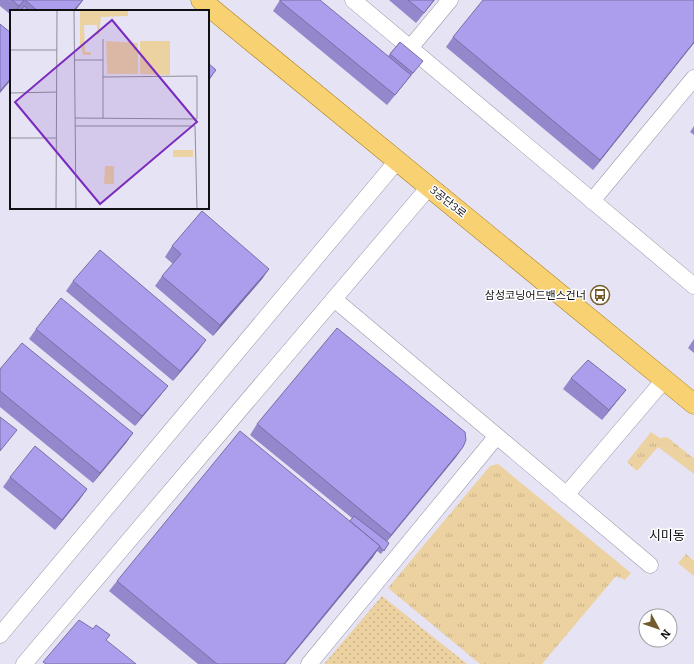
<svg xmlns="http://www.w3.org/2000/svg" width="694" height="664" font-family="Bitter,'Noto Sans KR',serif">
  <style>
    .grass { fill: url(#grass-tufts) }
    .park { fill: url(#park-dots) }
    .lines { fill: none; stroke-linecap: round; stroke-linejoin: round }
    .minor-casing { stroke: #9a98a7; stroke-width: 17 }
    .major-casing { stroke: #a47a15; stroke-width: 21 }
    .minor { stroke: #fff; stroke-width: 16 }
    .major { stroke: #f8d173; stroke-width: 20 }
    .wall { fill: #9587cc }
    .shaded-wall { fill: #796ea6 }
    .building { fill: #ad9ded; stroke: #796ea6 }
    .labels { text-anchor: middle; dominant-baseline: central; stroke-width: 3; stroke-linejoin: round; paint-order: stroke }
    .street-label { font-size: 11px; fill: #0f0f14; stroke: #fff }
    .poi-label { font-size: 11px; fill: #0f0f14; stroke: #fff; text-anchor: end }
    .quarter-label { font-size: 13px; fill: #0f0f14; stroke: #fff }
    .inset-road { fill: none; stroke: #908f9a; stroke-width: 1 }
    .view { fill: #7b2cbf; fill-opacity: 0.15; stroke: #7b2cbf; stroke-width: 2 }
    .inset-edge { fill: none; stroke: #0f0f14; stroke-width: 2 }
  </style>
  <defs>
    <pattern id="grass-tufts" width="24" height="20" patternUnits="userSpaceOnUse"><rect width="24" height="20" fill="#ecd1a1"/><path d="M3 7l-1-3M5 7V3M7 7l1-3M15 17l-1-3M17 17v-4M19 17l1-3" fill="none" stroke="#c9b28a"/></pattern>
    <pattern id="park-dots" width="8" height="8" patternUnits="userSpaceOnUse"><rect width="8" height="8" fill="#ecd1a1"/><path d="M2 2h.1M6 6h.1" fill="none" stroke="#c9b28a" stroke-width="1.8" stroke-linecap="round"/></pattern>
  </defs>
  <rect width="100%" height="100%" fill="#e6e4f4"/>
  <g class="grass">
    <polygon points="651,432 660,438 667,437 692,457 694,457 694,474 658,447 637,471 627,462"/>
    <polygon points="498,464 631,573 625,580 616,576 542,664 480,664 388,588 490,466"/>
    <polygon points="686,554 694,561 694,576 678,563"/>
  </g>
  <polygon class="park" points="382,596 467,664 324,664"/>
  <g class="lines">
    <defs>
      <g id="minor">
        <polyline points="353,0 694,286"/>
        <polyline points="410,48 450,0"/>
        <polyline points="592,201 694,78"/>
        <polyline points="334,299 650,565"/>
        <polyline points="566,495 664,380"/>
        <polyline points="0,635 397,161"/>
        <polyline points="24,664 429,187"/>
        <polyline points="309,664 496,437"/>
      </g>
      <polyline id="major" points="201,0 694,404"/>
    </defs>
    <use href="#minor" class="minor-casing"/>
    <use href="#major" class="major-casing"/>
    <use href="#minor" class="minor"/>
    <use href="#major" class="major"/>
  </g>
  <g class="wall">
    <polygon points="0,0 83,0 75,11 19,11 17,10 16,11 11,11 11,15 0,6"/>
    <polygon points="280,0 388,56 400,42 415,71 387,105 273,11"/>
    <polygon points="389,0 435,0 416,23"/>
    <polygon points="694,0 694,43 593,170 446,47 453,37"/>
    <polygon points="694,126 694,135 690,132"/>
    <polygon points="172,246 269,269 262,279 213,336 155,286 162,276 173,264 165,257"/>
    <polygon points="73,281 199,350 173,381 66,291"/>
    <polygon points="36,329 168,386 160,396 135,426 29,339"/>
    <polygon points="694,339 694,353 688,348"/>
    <polygon points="0,369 133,433 126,443 93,483 0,407"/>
    <polygon points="571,378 626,390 602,420 563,389"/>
    <polygon points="257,424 463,447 456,457 387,541 389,543 381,554 377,551 373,557 285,664 198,664 109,591 117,581 350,521 352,518 250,435"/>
    <polygon points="10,477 87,489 80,499 55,530 3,487"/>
  </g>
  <g class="shaded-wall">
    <polygon points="24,0 17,10 15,11 19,6"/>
    <polygon points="83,0 75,11 73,11"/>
    <polygon points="694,42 694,43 593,170 600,160"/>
    <polygon points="216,70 208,82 208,80"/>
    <polygon points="11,78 11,80 0,93 0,91"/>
    <polygon points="269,269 262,279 213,336 220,325"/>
    <polygon points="206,340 199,350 173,381 180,371"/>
    <polygon points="168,386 160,396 135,426 142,416"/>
    <polygon points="626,390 602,420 609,410"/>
    <polygon points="133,433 126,443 93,483 100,473"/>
    <polygon points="463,447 456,457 384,545 391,535"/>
    <polygon points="87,489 80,499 55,530 62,520"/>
    <polygon points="380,546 373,557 285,664 284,664"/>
  </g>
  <g class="building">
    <polygon points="12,0 24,0 19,6"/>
    <polygon points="25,0 83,0 73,11 38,11"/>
    <polygon points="280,0 320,0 411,75 395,95 280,1"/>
    <polygon points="408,0 434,0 424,13"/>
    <polygon points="483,0 694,0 694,42 600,160 453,37"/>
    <polygon points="24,6 26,7 28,11 21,11 21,10"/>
    <polygon points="0,24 11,33 11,78 0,91"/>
    <polygon points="400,42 423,61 413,73 390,54"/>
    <polygon points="208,63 216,70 208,80"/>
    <polygon points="202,211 269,269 220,325 162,276 181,254 172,246"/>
    <polygon points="100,250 206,340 180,371 73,281"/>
    <polygon points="61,298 168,386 142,416 36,329"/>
    <polygon points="337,328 465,432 466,440 463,447 391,535 257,424"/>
    <polygon points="22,343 133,433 100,473 0,391 0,369"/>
    <polygon points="588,360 626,390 609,410 571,378"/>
    <polygon points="0,417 17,430 0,451"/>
    <polygon points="240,431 380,546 284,664 217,664 117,581"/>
    <polygon points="35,446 87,489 62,520 10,477"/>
    <polygon points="354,516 389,543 384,551 380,547 380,546 350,521"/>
    <polygon points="79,620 93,629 96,625 110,635 106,640 136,664 46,664 43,662"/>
  </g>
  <defs>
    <symbol id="bus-ring" viewBox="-11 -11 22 22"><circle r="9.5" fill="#fff" stroke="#745b2c" stroke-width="1.5"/><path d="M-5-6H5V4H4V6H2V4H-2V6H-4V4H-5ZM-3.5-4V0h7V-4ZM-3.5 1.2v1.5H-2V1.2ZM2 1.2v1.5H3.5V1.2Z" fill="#745b2c"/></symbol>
  </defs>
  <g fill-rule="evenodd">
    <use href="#bus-ring" x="589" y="284" width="22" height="22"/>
  </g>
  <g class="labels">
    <g class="street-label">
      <text transform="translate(448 202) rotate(39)">3공단3로</text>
    </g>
    <g class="poi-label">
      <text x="586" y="295">삼성코닝어드밴스건너</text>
    </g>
    <g class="quarter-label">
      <text x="667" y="535">시미동</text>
    </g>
  </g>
  <g transform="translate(10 10)">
    <rect width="199" height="199" fill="#e6e4f4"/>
    <path d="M70,0H118V6L91,7L89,25H87V15H74L75,42H81V45H73L70,34ZM96,31L128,33V64H97Z" fill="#ecd1a1"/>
    <path d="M130,31H160V65L130,64ZM163,140H183V147H163Z" fill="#ecd1a1"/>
    <path d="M95,156H104V174H94Z" fill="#ecd1a1"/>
    <path class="inset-road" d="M64,0L66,199M0,40H47M64,50H93M0,83L47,82M65,108L187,109V66L93,67M93,108V29M65,116H185L187,199M0,128H47M46,199L47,0"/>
    <path class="view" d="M102,10L187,112L90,194L5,92Z"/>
    <rect width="199" height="199" class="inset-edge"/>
  </g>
  <g transform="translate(658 628) rotate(130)"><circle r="19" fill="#ffffff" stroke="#9f9fa1"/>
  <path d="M0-3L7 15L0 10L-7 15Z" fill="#745b2c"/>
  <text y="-6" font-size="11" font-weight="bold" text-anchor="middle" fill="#0f0f14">N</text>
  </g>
</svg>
